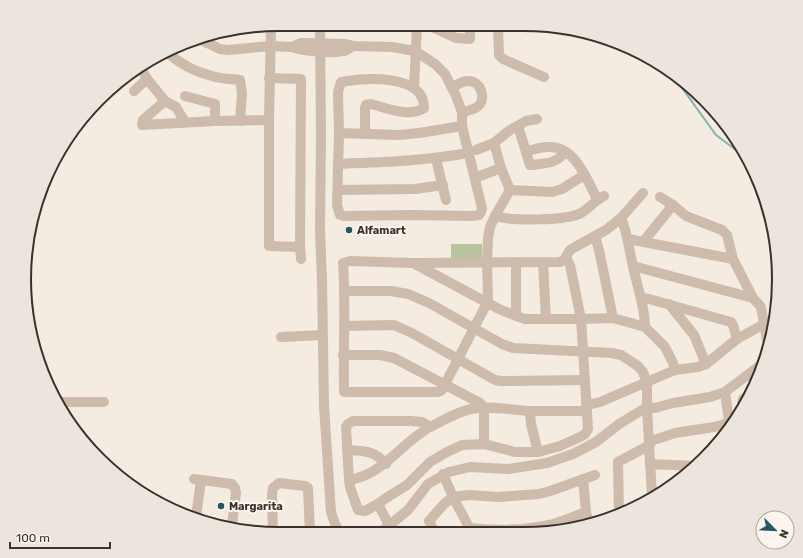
<svg xmlns="http://www.w3.org/2000/svg" width="803" height="558" font-family="Rubik,sans-serif">
  <style>
    .green { fill: #b8c4a0 }
    .lines { fill: none; stroke-linecap: round; stroke-linejoin: round }
    .stream { stroke: #7fb0b2; stroke-width: 2 }
    .minor { stroke: #cdbbac; stroke-width: 10 }
    .poi-dot { fill: #1f5a5e; stroke: #fbf5ee; stroke-width: 1.5 }
    .labels { text-anchor: middle; dominant-baseline: central; stroke-width: 4; stroke-linejoin: round; paint-order: stroke }
    .poi-label { font-size: 11px; font-weight: bold; fill: #3b302b; stroke: #fbf5ee; text-anchor: start }
    .rim { fill: none; stroke: #3b302b; stroke-width: 2 }
  </style>
  <rect width="100%" height="100%" fill="#f4ebe1"/>
  <polygon class="green" points="451,244 482,244 482,260 451,261"/>
  <g class="lines">
    <polyline class="stream" points="672,74 716,135 740,153"/>
    <g class="minor">
      <polyline points="271,25 269,120 269,246 300,247"/>
      <polyline points="320,25 321,136 320,231 322,279 324,406 331,512 335,524 340,533"/>
      <polyline points="430,26 456,38 470,39 470,27"/>
      <polyline points="498,28 499,55 503,59 544,77"/>
      <path d="M199,39L220,49L228,50L271,46L292,47L301,43L344,44L353,46L392,47L415,51L435,64L445,74L456,96L462,112V126L482,208L481,212L479,215L472,216L412,215L344,216L340,215L337,205L339,133L338,92L341,82C363,78 425,73 424,108C409,118 387,108 371,104L366,105L365,108V134"/>
      <path d="M292,47C303,51 332,54 344,51C347,50 350,48 353,46"/>
      <path d="M168,53C180,64 196,72 212,76C221,79 231,79 240,80L242,93L240,121"/>
      <polyline points="140,66 147,79 165,101 176,107 185,122"/>
      <polyline points="269,78 301,79 300,247 301,259"/>
      <polyline points="414,87 417,26"/>
      <path d="M453,87C457,85 462,81 468,81C480,80 488,99 477,107C473,110 467,111 462,112"/>
      <polyline points="134,91 147,79"/>
      <polyline points="185,96 215,104 215,121"/>
      <polyline points="165,101 143,120 142,125 215,121 269,120"/>
      <path d="M518,126L530,165C545,163 555,165 565,152"/>
      <polyline points="339,133 399,135 419,133 462,126"/>
      <polyline points="494,143 501,168 510,190"/>
      <polyline points="476,150 494,143 510,130 526,121 537,119"/>
      <path d="M526,151C533,150 540,147 548,147C575,145 587,180 597,199"/>
      <polyline points="436,159 446,200"/>
      <path d="M338,164C382,162 424,161 468,153"/>
      <polyline points="480,176 501,168"/>
      <polyline points="338,190 415,189 443,185"/>
      <path d="M510,190L495,216L490,227L488,238L487,262L488,301L442,390L438,392H344C343,349 346,306 343,263L350,261L413,263L560,262L564,260L570,250L575,247L606,230L621,218L643,193"/>
      <polyline points="510,190 552,192 562,189 584,175"/>
      <polyline points="660,197 673,205 686,216 722,230 727,235 733,259 753,298 761,307 767,341"/>
      <path d="M495,216C512,221 566,221 581,213C590,208 595,200 604,196"/>
      <path d="M621,218C628,234 629,250 633,266C637,287 645,306 645,327"/>
      <polyline points="595,236 599,250 613,318"/>
      <polyline points="628,239 733,259"/>
      <polyline points="643,242 673,205"/>
      <polyline points="543,262 546,319"/>
      <polyline points="415,264 499,309 516,316 525,319 581,319 613,318 645,327 665,347 673,363 675,370"/>
      <polyline points="633,266 753,298"/>
      <polyline points="345,291 391,291 408,294 429,303 502,344 513,348 612,353 621,355 638,366 643,372 647,383 647,407 652,497"/>
      <polyline points="641,298 649,299 731,322 733,325 737,339"/>
      <polyline points="669,304 694,335 706,364"/>
      <polyline points="516,316 516,262"/>
      <polyline points="344,326 394,325 412,333 495,380 501,381 584,380"/>
      <polyline points="281,337 322,335"/>
      <polyline points="343,355 380,355 394,358 480,403 484,408 484,444"/>
      <polyline points="725,392 729,422"/>
      <polyline points="58,402 104,402"/>
      <polyline points="586,403 592,404 600,402 675,370 698,367 706,364 737,339 764,324"/>
      <polyline points="742,403 743,399 747,396"/>
      <polyline points="530,411 531,424 538,452"/>
      <polyline points="430,427 422,422 411,421 353,421 348,424 346,427 349,480 350,487 358,510 365,511 378,504 386,498 407,485 430,462 447,452 462,445 484,444 515,452 538,452 560,446 580,437 585,434 588,429 581,319 570,265 566,258"/>
      <path d="M347,450C364,451 374,450 386,464"/>
      <polyline points="650,464 695,466"/>
      <polyline points="443,474 453,497 471,531"/>
      <polyline points="194,479 232,484 235,488 236,493 232,525"/>
      <polyline points="583,479 586,512 589,524"/>
      <path d="M349,480C384,475 402,441 432,426C444,420 457,412 471,409C489,405 510,410 529,411C548,411 567,411 586,411"/>
      <polyline points="378,504 392,531"/>
      <polyline points="619,514 618,462 648,446 653,440 657,439 675,433 714,427 729,423"/>
      <polyline points="196,517 201,480"/>
      <path d="M469,528C497,531 527,530 553,524C564,521 575,516 586,512"/>
      <polyline points="434,531 429,521 444,504 453,497 469,495 498,497 539,494 550,491 595,475"/>
      <polyline points="381,532 408,510 428,484 449,472 470,467 508,469 547,463 573,454 596,442 619,424 647,407 655,408 673,403 710,397 725,392 762,364"/>
      <polyline points="273,533 272,494 273,488 279,483 305,486 308,488 310,533"/>
      <polyline points="346,533 353,533"/>
    </g>
  </g>
  <g class="poi-dot">
    <circle cx="349" cy="230" r="4"/>
    <circle cx="221" cy="506" r="4"/>
  </g>
  <g class="labels">
    <g class="poi-label">
      <text x="357" y="230">Alfamart</text>
      <text x="229" y="506">Margarita</text>
    </g>
  </g>
  <path d="M0 0H803V558H0ZM279 31H524A248 248 0 0 1 772 279V279A248 248 0 0 1 524 527H279A248 248 0 0 1 31 279V279A248 248 0 0 1 279 31Z" fill="#ece5de" fill-rule="evenodd"/>
  <path class="rim" d="M279 31H524A248 248 0 0 1 772 279V279A248 248 0 0 1 524 527H279A248 248 0 0 1 31 279V279A248 248 0 0 1 279 31Z"/>
  <g transform="translate(775 530) rotate(114)"><circle r="19" fill="#fbf5ee" stroke="#aea6a0"/>
  <path d="M0-3L7 15L0 10L-7 15Z" fill="#1f5a5e"/>
  <text y="-6" font-size="11" font-weight="bold" text-anchor="middle" fill="#3b302b">N</text>
  </g>
  <path d="M10 542v6h100v-6" fill="none" stroke="#3b302b" stroke-width="2"/>
  <text x="16" y="542" font-size="12" fill="#3b302b" stroke="#fbf5ee" stroke-width="3" paint-order="stroke">100 m</text>
</svg>
